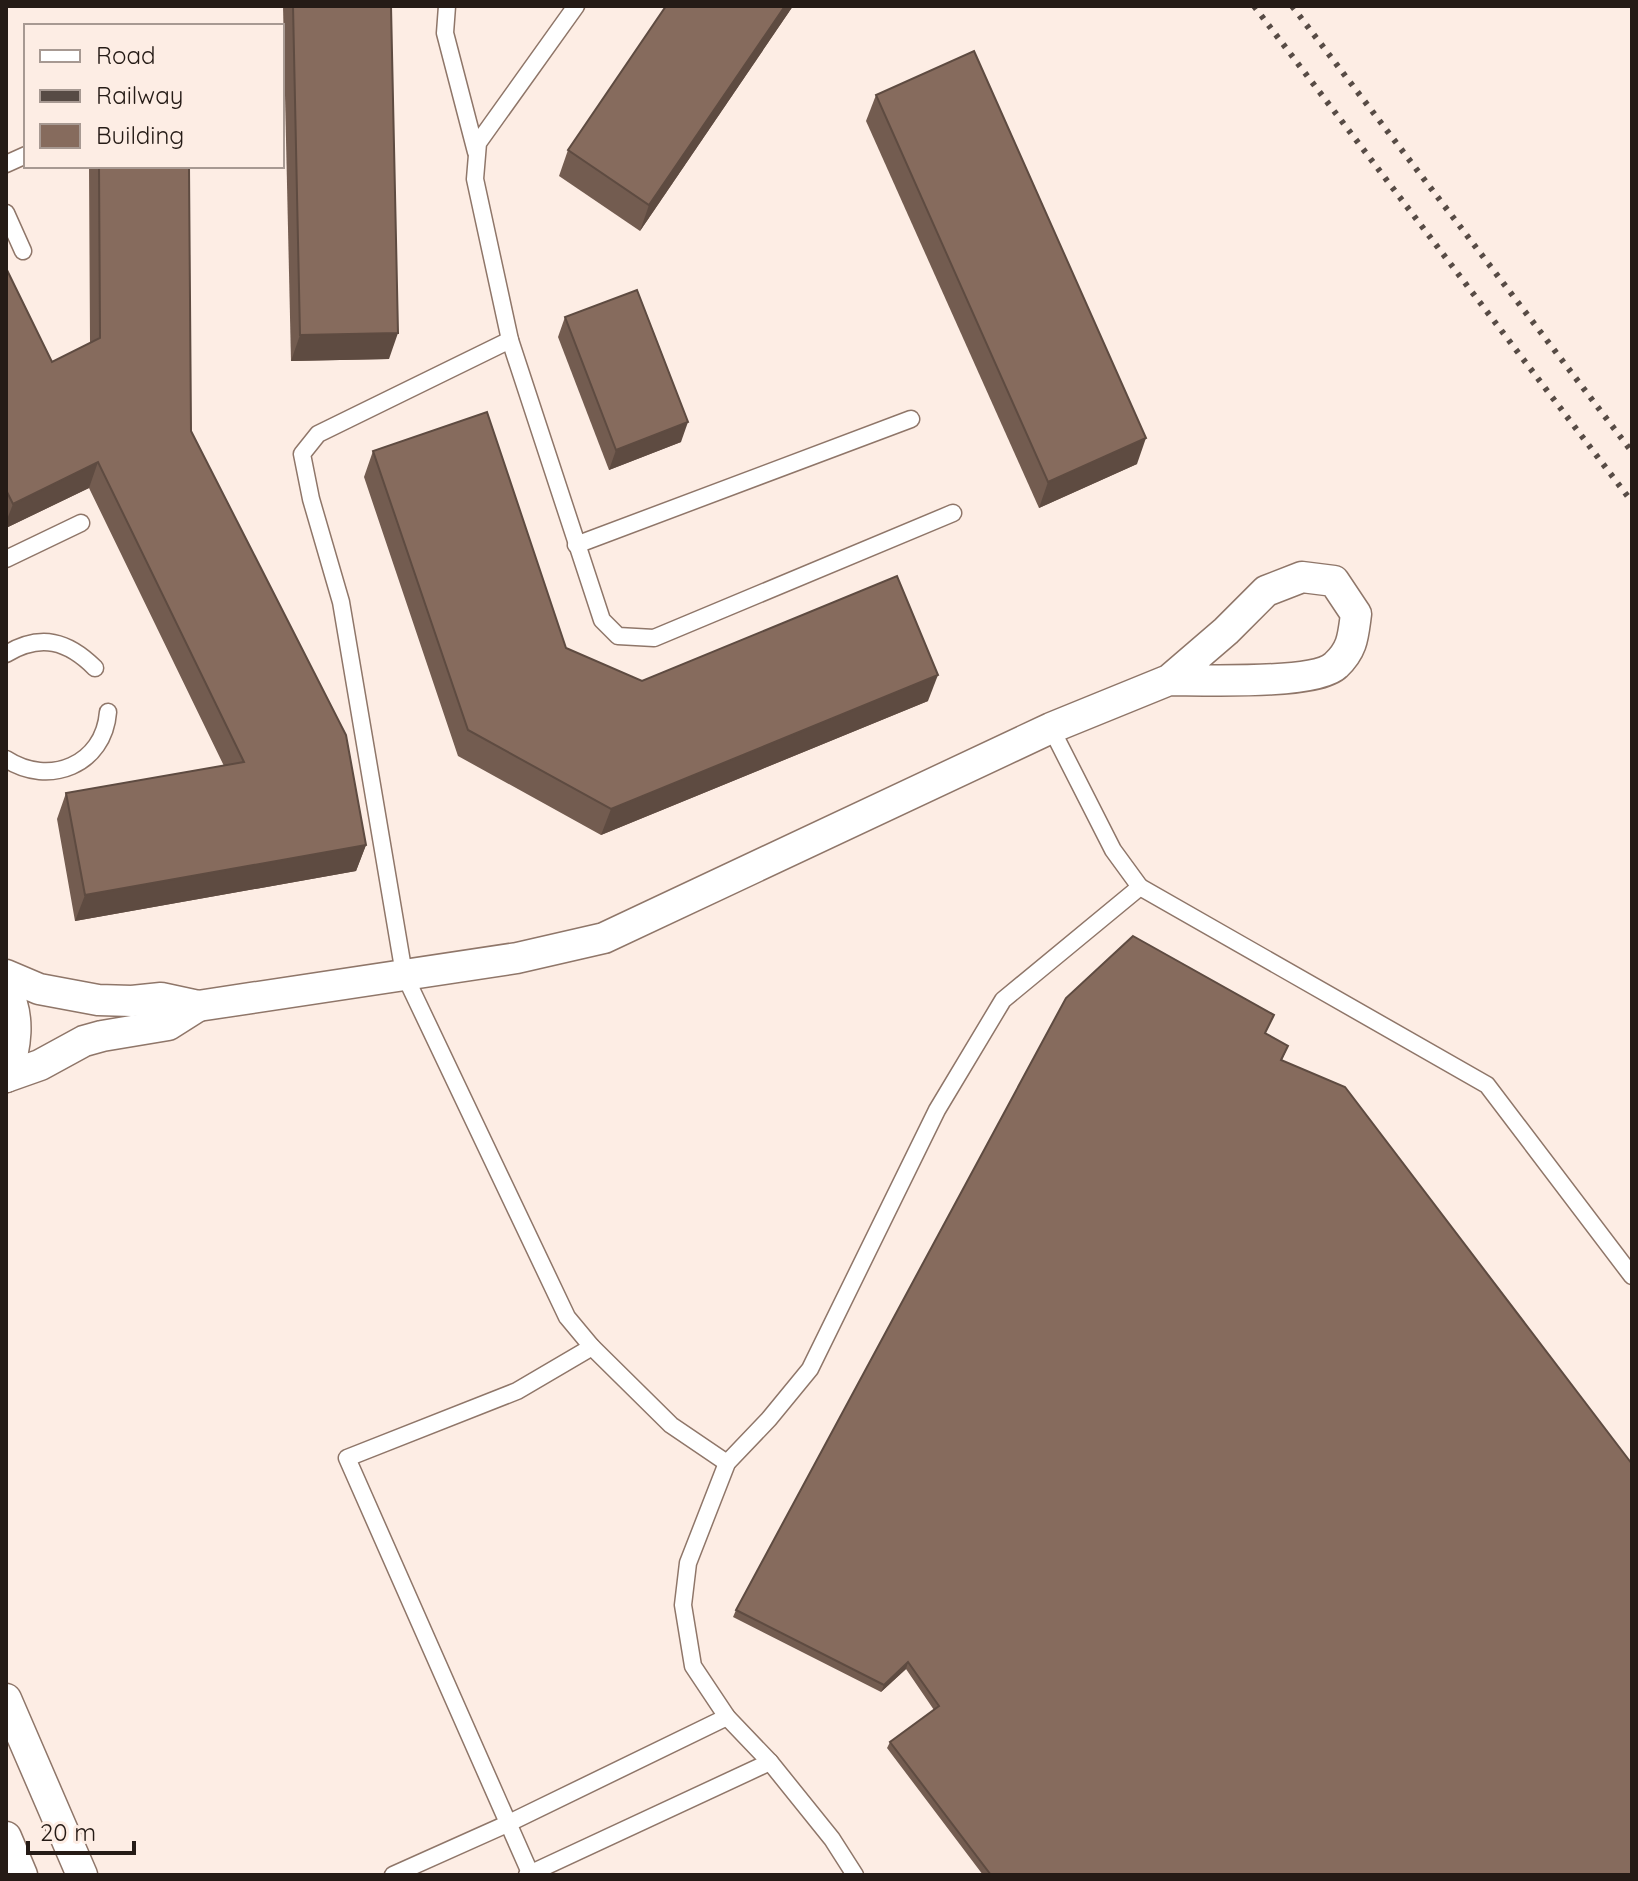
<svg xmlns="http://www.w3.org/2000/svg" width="1638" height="1881" font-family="Quicksand,sans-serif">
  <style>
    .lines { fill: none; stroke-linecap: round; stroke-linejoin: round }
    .service-casing { stroke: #8f7669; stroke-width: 19 }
    .minor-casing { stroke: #8f7669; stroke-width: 33 }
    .service { stroke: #fff; stroke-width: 16 }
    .minor { stroke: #fff; stroke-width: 30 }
    .rail { stroke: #574b45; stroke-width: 6; stroke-dasharray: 4 8; stroke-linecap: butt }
    .wall { fill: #735c50 }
    .shaded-wall { fill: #5e4b41 }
    .building { fill: #866b5d; stroke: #5e4b41; stroke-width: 2 }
  </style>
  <rect width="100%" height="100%" fill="#fdede4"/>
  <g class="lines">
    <defs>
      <g id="service">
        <polyline points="447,6 445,33 476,152"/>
        <polyline points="576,6 478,143 475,179 510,340 602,620 618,636 654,638 953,513"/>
        <polyline points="6,164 26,155"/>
        <polyline points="6,213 23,251"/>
        <polyline points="510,340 318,434 302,454 311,499 341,602 404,974 567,1317 592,1347 671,1425 727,1463"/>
        <polyline points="576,545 911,419"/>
        <polyline points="6,559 81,523"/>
        <path d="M6,654C41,633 68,641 95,668"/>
        <polyline points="1051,728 1113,850 1140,887"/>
        <path d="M6,759C49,787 104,765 108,712"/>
        <polyline points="393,1875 507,1824 727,1717"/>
        <polyline points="527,1875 770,1762"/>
        <polyline points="531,1875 347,1458 517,1391 592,1347"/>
        <polyline points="855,1875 832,1839 770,1762 727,1717 693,1666 683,1605 688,1563 727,1463 769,1419 810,1369 937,1110 1003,1000 1140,887 1487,1085 1632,1276"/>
      </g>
      <g id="minor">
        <path d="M6,975L39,989L98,1000L132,1001L161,998L198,1006L517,958L604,938L1051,728L1169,680L1226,631L1266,591L1302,577L1334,581L1356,614C1353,636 1353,649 1336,665C1316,685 1201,680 1169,680"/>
        <path d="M6,989C21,1017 16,1048 6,1077"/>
        <polyline points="6,1077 40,1065 84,1041 102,1036 168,1025 198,1006"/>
        <polyline points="6,1699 82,1875"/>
        <polyline points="6,1837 22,1875"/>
      </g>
    </defs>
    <use href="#service" class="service-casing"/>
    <use href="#minor" class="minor-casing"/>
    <use href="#service" class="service"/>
    <use href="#minor" class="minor"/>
    <g class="rail">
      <polyline points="1254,6 1632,502"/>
      <polyline points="1292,6 1632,452"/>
    </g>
  </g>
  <g class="wall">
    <polygon points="283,6 391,6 389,359 291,361"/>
    <polygon points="666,6 793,6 640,231 559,176 568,150"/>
    <polygon points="876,95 1137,464 1039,508 866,121"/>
    <polygon points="89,166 189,166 191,431 366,845 356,871 75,921 57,819 66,793 224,766 89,488 6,528 6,268 52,362 90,343"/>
    <polygon points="565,317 681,442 609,470 558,337"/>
    <polygon points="373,451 566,648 642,681 928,701 601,835 458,756 364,477"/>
    <polygon points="1274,1015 1265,1033 1288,1046 1282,1060 1632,1875 983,1875 887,1748 890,1742 934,1710 906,1669 881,1692 733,1617 736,1610"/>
  </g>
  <g class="shaded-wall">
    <polygon points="785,6 793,6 640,231 649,205"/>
    <polygon points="398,333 389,359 291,361 300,335"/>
    <polygon points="688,422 681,442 609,470 616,450"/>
    <polygon points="1146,438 1137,464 1039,508 1048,482"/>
    <polygon points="98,462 89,488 6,528 6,522 13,504"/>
    <polygon points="938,675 928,701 601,835 611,809"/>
    <polygon points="366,845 356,871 75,921 85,895"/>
    <polygon points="908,1662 906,1669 881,1692 884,1685"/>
  </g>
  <g class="building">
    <polygon points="293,6 391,6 398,333 300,335"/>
    <polygon points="666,6 785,6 649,205 568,150"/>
    <polygon points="974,51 1146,438 1048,482 876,95"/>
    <polygon points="99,166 189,166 191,431 346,735 366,845 85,895 66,793 244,762 98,462 13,504 6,490 6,268 52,362 100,338"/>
    <polygon points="637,290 688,422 616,450 565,317"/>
    <polygon points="487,412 566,648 642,681 897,576 938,675 611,809 468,730 373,451"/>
    <polygon points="1133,936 1274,1015 1265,1033 1288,1046 1281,1060 1345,1087 1632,1464 1632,1875 991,1875 890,1742 939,1706 908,1662 884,1685 736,1610 1066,998"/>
  </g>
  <rect width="1638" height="1881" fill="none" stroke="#251b16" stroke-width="16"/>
  <rect x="24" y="24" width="260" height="144" fill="#fdede4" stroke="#a79992" stroke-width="2"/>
  <rect x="40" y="50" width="40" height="12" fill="#ffffff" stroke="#a79992" stroke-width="2"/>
  <text x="96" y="64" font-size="24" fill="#251b16">Road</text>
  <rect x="40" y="90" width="40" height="12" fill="#574b45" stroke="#a79992" stroke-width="2"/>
  <text x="96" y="104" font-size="24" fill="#251b16">Railway</text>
  <rect x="40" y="124" width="40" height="24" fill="#866b5d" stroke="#a79992" stroke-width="2"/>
  <text x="96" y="144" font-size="24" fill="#251b16">Building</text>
  <path d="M28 1841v12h106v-12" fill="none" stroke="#251b16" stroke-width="4"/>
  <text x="40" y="1841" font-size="24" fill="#251b16" stroke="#fdede4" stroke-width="6" paint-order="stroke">20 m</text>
</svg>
